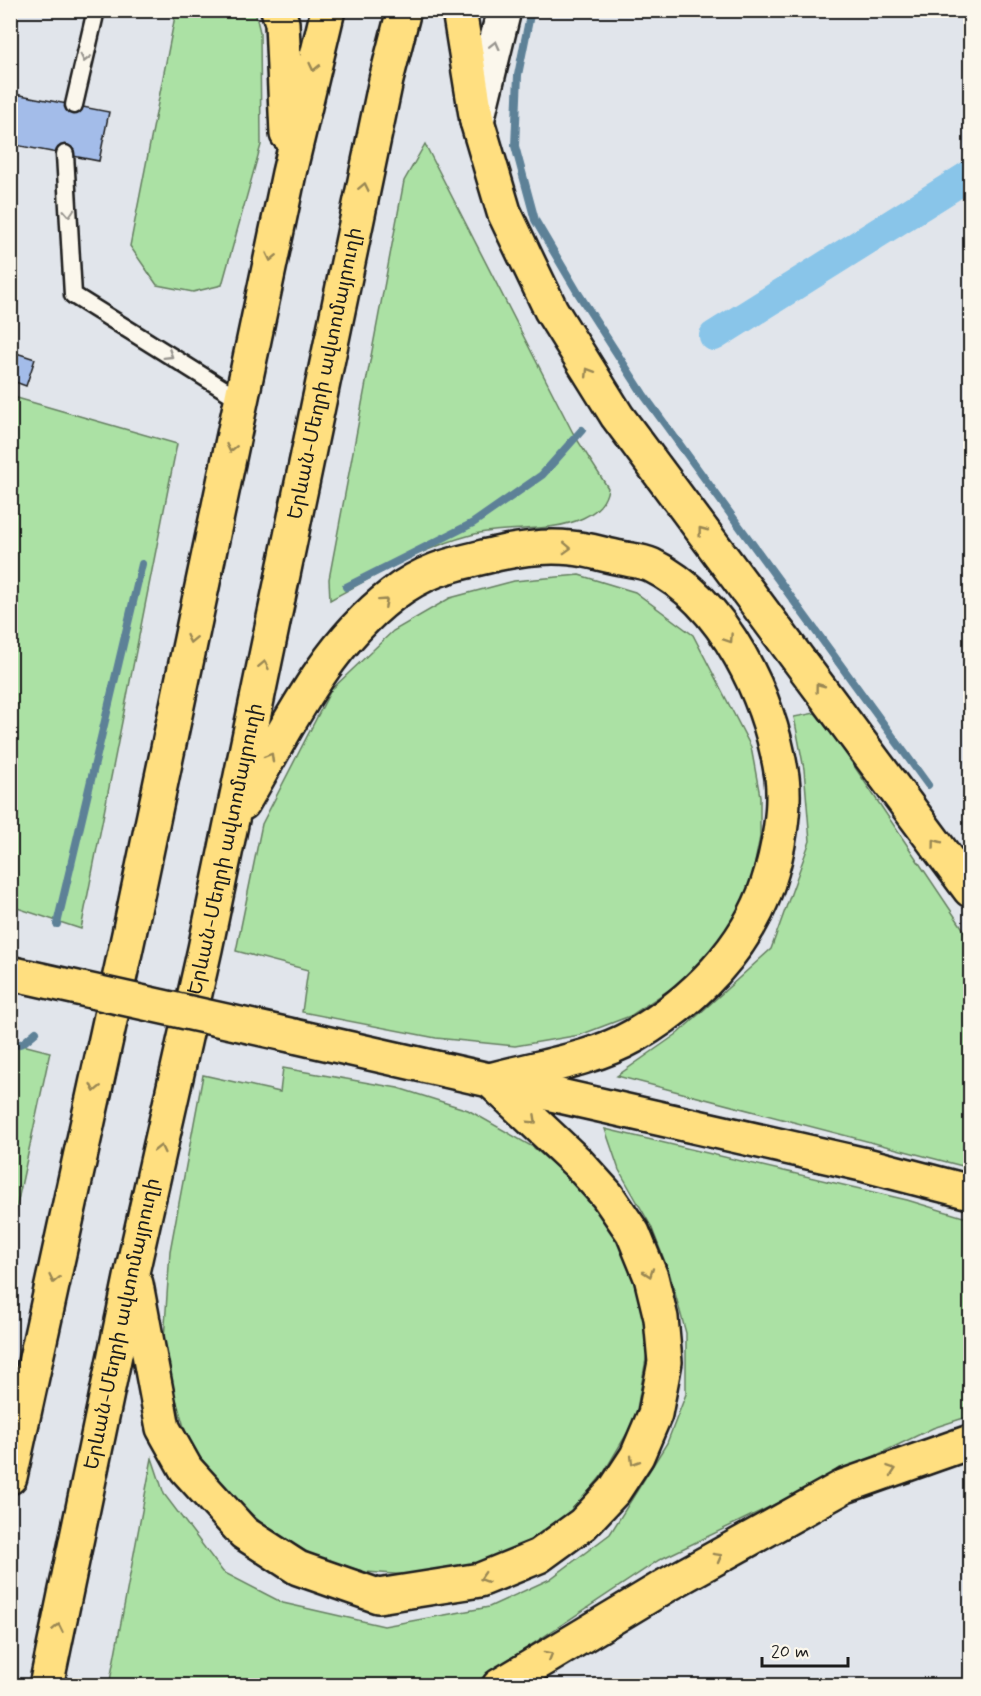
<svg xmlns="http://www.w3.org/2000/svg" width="981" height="1696" font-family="Mynerve,'Noto Sans Armenian',sans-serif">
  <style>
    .green { fill: #abe1a4; stroke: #647e60; stroke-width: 1.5 }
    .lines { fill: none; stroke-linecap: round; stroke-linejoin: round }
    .stream { stroke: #5d8197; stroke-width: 8 }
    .canal { stroke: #89c5e9; stroke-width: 30 }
    .building { fill: #a3bce9; stroke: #1c1c1c; stroke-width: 1.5 }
    .service-casing { stroke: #1c1c1c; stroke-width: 21 }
    .tertiary-casing { stroke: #1c1c1c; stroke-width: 38 }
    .primary-casing { stroke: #1c1c1c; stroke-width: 38 }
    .trunk-casing { stroke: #1c1c1c; stroke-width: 38 }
    .service { stroke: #fbf7ec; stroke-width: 16 }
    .tertiary { stroke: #fbf7ec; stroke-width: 33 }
    .primary { stroke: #ffdf80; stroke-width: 33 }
    .trunk { stroke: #ffdf80; stroke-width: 33 }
    .primary-bridge-casing { stroke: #1c1c1c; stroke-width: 38; stroke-linecap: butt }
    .primary-bridge { stroke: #ffdf80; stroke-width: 33 }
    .oneway { stroke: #97948e }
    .oneway2 { stroke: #998753 }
    .labels { text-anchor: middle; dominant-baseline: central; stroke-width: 4.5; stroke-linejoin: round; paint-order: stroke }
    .street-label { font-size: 20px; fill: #1c1c1c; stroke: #fbf7ec }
  </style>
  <rect width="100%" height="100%" fill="#e1e5eb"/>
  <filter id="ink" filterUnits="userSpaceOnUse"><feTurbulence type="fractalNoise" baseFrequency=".0167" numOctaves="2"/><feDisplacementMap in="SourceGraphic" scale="12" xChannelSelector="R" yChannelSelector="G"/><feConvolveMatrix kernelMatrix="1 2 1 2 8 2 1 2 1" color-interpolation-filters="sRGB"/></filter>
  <g filter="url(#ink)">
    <g class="green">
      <polygon points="176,11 255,11 260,32 261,145 222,285 193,292 157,285 130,246"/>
      <path d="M425,144L573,433L608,488C606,503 596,512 583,518C549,534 507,525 471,535C421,548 375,576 330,600L329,579L404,181Z"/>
      <polygon points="10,396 177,444 81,929 11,906"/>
      <polygon points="579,575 635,592 693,635 751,747 760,796 760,837 750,888 722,940 679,983 630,1016 580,1035 515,1046 436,1038 302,1012 308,970 236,951 262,824 331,690 393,631 450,598 514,581"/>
      <polygon points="815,713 838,742 970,939 970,1168 617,1076 677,1034 771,949 810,841 804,769 794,717"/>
      <polygon points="11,1042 50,1052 11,1233 10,1042"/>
      <polygon points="283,1068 398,1088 468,1110 533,1147 591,1197 625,1251 644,1306 647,1354 635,1420 603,1474 566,1519 522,1547 471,1566 409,1575 366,1572 319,1559 268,1529 231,1495 189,1444 163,1355 170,1251 203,1075 280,1092"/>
      <polygon points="605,1129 907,1200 970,1219 970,1416 933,1428 659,1560 471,1685 109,1686 152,1458 164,1494 223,1572 283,1603 384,1626 489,1607 550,1579 610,1534 667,1443 686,1394 686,1333 670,1275 651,1226 619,1170"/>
    </g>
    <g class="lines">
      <g class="stream">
        <polyline points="531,10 518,75 515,146 535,220 578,293 643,394 928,785"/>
        <polyline points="346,587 473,523 542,475 582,430"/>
        <polyline points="57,924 142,564"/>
        <polyline points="10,1047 23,1043 36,1032"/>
      </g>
      <polyline class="canal" points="714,336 970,175"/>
    </g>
    <g class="building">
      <polygon points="10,93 109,112 99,161 10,144"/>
      <polygon points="10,351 35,359 26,386 10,380"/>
    </g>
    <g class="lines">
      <defs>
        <g id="service">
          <polyline points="74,105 96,10"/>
          <polyline points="65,154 73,295 241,400"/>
        </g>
        <polyline id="tertiary" points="477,121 504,10"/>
        <polyline id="primary" points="294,1036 866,1165 970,1192"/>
        <g id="trunk">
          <polyline points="278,10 282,23 287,134"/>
          <polyline points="459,10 477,121 504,212 551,310 617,416 970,890"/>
          <path d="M243,803C287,729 323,648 392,595C427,568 455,564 496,554C519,549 548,545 571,548C588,549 604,555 621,558C630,560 642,561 651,565C726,602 770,699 782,777C786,808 778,853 768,883C747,948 693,1002 634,1036C592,1060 537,1067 490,1080"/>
          <polyline points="136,1284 163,1428 186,1469 244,1533 298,1568 378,1596 480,1580 539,1556 583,1524 614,1491 637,1456 655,1414 665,1362 661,1318 651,1277 633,1233 607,1195 578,1163 490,1080"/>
          <polyline points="10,1477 129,934 289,173 328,10"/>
          <path id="s1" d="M46,1686L133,1268L205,949L386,80L404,10"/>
          <polyline points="499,1686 667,1585 845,1486 970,1442"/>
        </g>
      </defs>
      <use href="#service" class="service-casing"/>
      <use href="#tertiary" class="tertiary-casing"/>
      <use href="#primary" class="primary-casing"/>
      <use href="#trunk" class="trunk-casing"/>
      <use href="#service" class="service"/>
      <use href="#tertiary" class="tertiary"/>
      <use href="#primary" class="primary"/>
      <use href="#trunk" class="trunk"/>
      <defs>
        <polyline id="primary-bridge" points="10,973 294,1036"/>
      </defs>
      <use href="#primary-bridge" class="primary-bridge-casing"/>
      <use href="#primary-bridge" class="primary-bridge"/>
    </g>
    <defs><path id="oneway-chevron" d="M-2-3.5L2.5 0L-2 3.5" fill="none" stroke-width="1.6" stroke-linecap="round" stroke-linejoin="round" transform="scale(1.5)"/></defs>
    <g class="oneway">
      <use href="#oneway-chevron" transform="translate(495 45) rotate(-76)"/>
      <use href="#oneway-chevron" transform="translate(85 58) rotate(103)"/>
      <use href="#oneway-chevron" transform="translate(69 213) rotate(87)"/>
      <use href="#oneway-chevron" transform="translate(169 355) rotate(32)"/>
    </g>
    <g class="oneway2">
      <use href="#oneway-chevron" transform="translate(314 67) rotate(103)"/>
      <use href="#oneway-chevron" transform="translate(364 187) rotate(-78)"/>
      <use href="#oneway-chevron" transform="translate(271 257) rotate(102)"/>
      <use href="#oneway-chevron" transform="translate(589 372) rotate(-122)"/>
      <use href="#oneway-chevron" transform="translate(231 448) rotate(102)"/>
      <use href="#oneway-chevron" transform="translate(702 531) rotate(-127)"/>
      <use href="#oneway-chevron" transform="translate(567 548) rotate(2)"/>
      <use href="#oneway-chevron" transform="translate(384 602) rotate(-42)"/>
      <use href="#oneway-chevron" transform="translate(191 639) rotate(102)"/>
      <use href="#oneway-chevron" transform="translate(729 639) rotate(56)"/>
      <use href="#oneway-chevron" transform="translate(264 665) rotate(-78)"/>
      <use href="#oneway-chevron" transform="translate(819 687) rotate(-127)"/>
      <use href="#oneway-chevron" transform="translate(270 757) rotate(-60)"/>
      <use href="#oneway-chevron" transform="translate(936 843) rotate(-127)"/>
      <use href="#oneway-chevron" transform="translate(95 1088) rotate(102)"/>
      <use href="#oneway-chevron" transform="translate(533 1120) rotate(43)"/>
      <use href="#oneway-chevron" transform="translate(160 1149) rotate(-77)"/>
      <use href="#oneway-chevron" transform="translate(649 1273) rotate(71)"/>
      <use href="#oneway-chevron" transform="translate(54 1279) rotate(102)"/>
      <use href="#oneway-chevron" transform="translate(634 1461) rotate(121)"/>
      <use href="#oneway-chevron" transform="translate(892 1470) rotate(-19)"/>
      <use href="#oneway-chevron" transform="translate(718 1557) rotate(-29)"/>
      <use href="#oneway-chevron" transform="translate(484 1578) rotate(162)"/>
      <use href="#oneway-chevron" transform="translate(58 1628) rotate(-78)"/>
      <use href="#oneway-chevron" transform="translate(549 1655) rotate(-31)"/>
    </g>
  </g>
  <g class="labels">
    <g class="street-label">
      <text stroke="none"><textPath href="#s1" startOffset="1342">Երևան-Մեղրի ավտոմայրուղի</textPath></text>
      <text stroke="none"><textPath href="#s1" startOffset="856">Երևան-Մեղրի ավտոմայրուղի</textPath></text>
      <text stroke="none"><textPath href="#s1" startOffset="370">Երևան-Մեղրի ավտոմայրուղի</textPath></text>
    </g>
  </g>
  <rect width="981" height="1696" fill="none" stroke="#fbf7ec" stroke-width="36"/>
  <rect x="18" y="18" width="945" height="1660" fill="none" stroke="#1c1c1c" stroke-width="2" filter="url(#ink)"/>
  <path d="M762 1657v9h86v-9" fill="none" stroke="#1c1c1c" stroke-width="3"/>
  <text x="771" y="1657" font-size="18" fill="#1c1c1c" stroke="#fbf7ec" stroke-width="4.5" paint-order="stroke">20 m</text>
</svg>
